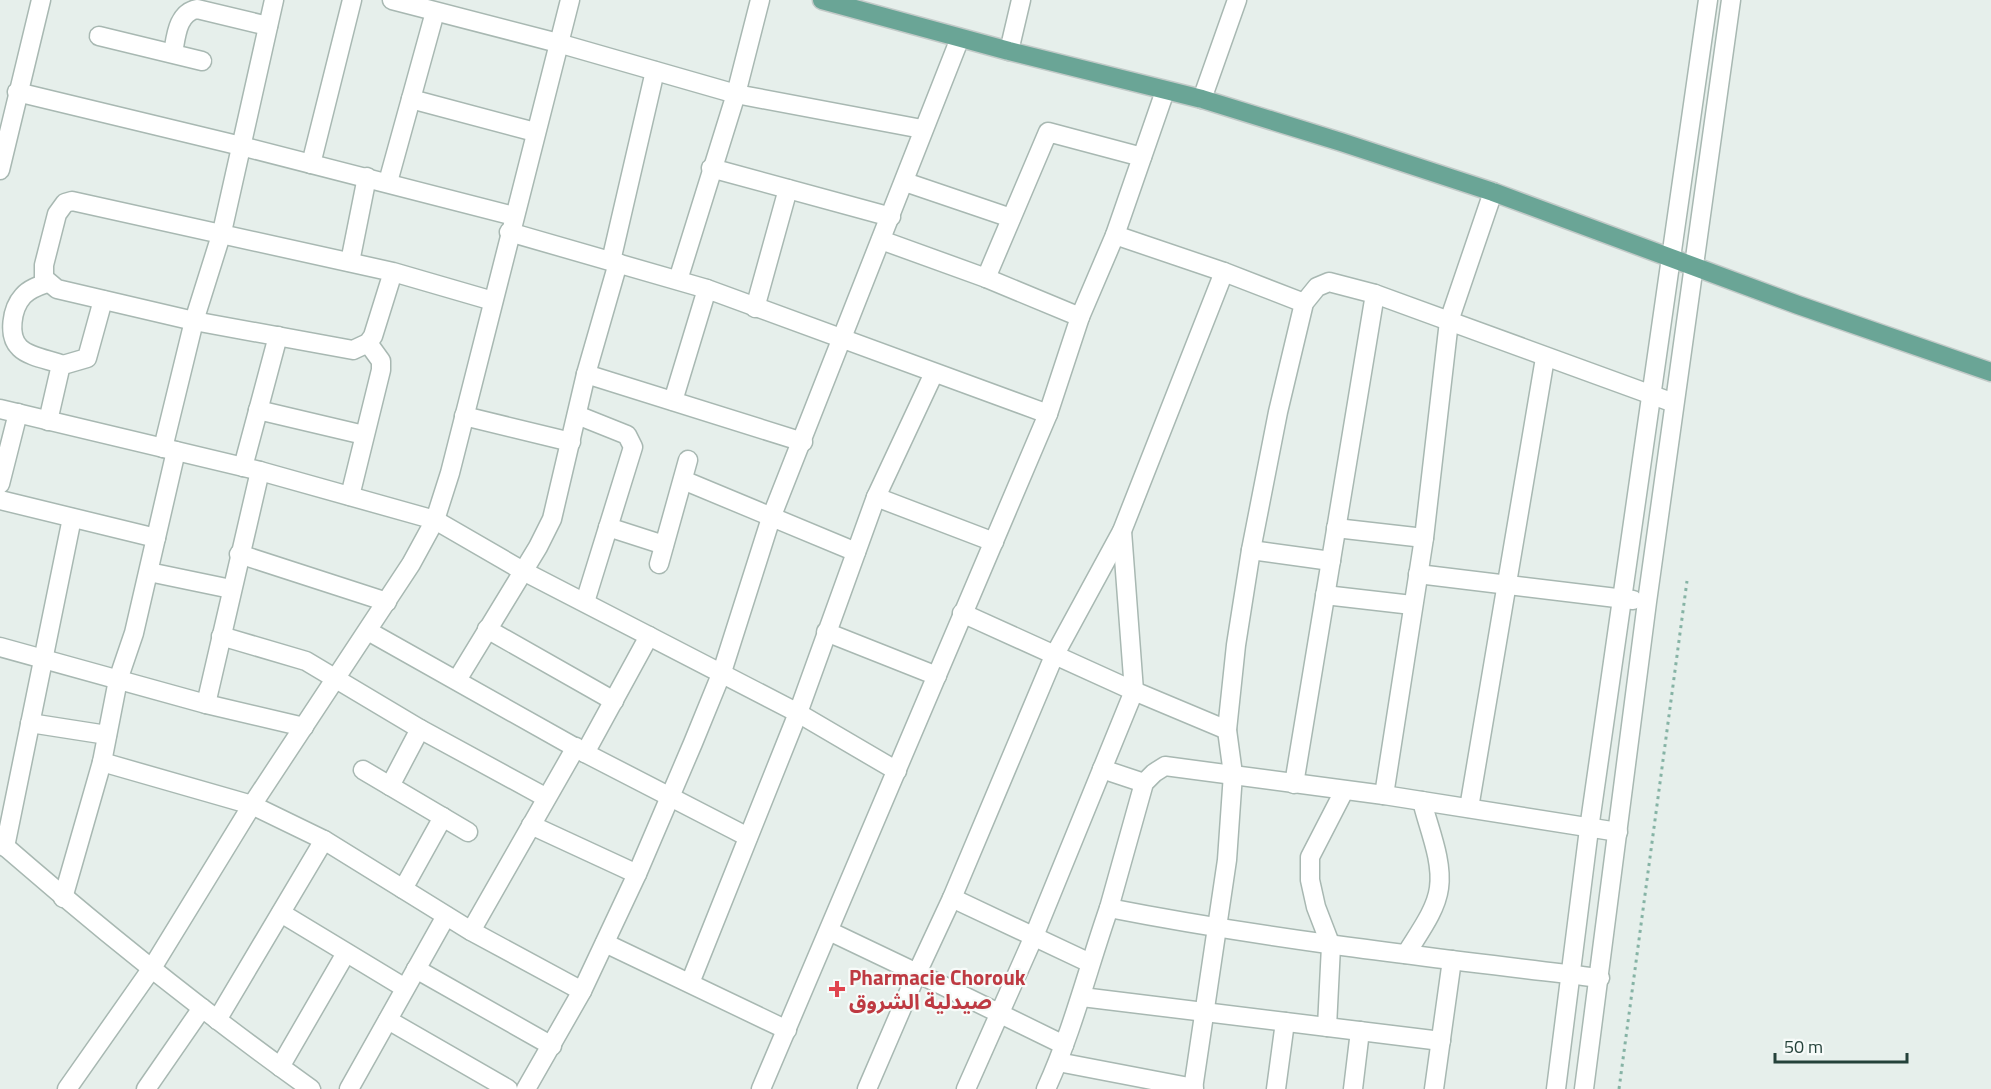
<svg xmlns="http://www.w3.org/2000/svg" width="1991" height="1089" font-family="'Titillium Web','Noto Sans Arabic',sans-serif">
  <style>
    .lines { fill: none; stroke-linecap: round; stroke-linejoin: round }
    .minor-casing { stroke: #a8b8b2; stroke-width: 21 }
    .major-casing { stroke: #c2cac8; stroke-width: 21 }
    .path { stroke: #86b3a5; stroke-width: 3; stroke-dasharray: 3 4.5; stroke-linecap: butt }
    .minor { stroke: #fff; stroke-width: 18 }
    .major { stroke: #6aa596; stroke-width: 18 }
    .health-dot { fill: #e0444e; stroke: #f7fbf9; stroke-width: 2 }
    .labels { text-anchor: middle; dominant-baseline: central; stroke-width: 4.5; stroke-linejoin: round; paint-order: stroke }
    .health-label { font-size: 21px; font-weight: bold; fill: #be3a42; stroke: #f7fbf9; text-anchor: start }
  </style>
  <rect width="100%" height="100%" fill="#e6efeb"/>
  <g class="lines">
    <defs>
      <g id="minor">
        <polyline points="392,0 558,43 736,94 922,129"/>
        <polyline points="99,36 202,61"/>
        <polyline points="1009,51 1021,0"/>
        <path d="M173,53C176,37 177,13 197,9L268,26"/>
        <polyline points="17,92 241,146 514,216"/>
        <polyline points="411,99 535,132"/>
        <polyline points="1202,99 1237,0"/>
        <polyline points="311,164 352,0"/>
        <polyline points="711,168 891,217"/>
        <polyline points="0,170 41,0"/>
        <polyline points="388,182 435,12"/>
        <polyline points="905,182 1011,218"/>
        <polyline points="509,232 707,289 1048,414"/>
        <polyline points="881,240 986,278 1080,317"/>
        <polyline points="611,261 655,71"/>
        <polyline points="350,262 367,177"/>
        <polyline points="393,272 373,336 368,343 353,350 194,321 57,289 44,278 44,265 57,214 65,203 72,201 393,272 493,301"/>
        <polyline points="1224,272 1304,303"/>
        <polyline points="986,278 1048,132 1142,157"/>
        <polyline points="678,280 736,94 760,0"/>
        <path d="M47,283C38,286 29,289 23,296C12,308 7,336 20,348C29,357 51,360 63,365"/>
        <polyline points="755,308 788,189"/>
        <polyline points="586,374 803,442"/>
        <polyline points="673,401 707,289"/>
        <polyline points="0,409 260,471 435,520 523,571 798,713 897,771"/>
        <polyline points="258,410 364,435"/>
        <polyline points="577,415 627,435 633,447 585,602"/>
        <polyline points="464,416 571,442"/>
        <polyline points="48,421 60,369 63,365 87,358 103,300"/>
        <polyline points="163,448 194,321 222,232 274,0"/>
        <polyline points="243,467 278,336"/>
        <polyline points="683,480 856,552"/>
        <polyline points="0,484 18,413"/>
        <polyline points="350,496 381,370 381,361 368,343"/>
        <polyline points="876,497 994,542"/>
        <polyline points="0,500 156,538"/>
        <polyline points="608,527 664,545"/>
        <polyline points="1336,528 1424,538"/>
        <polyline points="1251,550 1331,561"/>
        <polyline points="239,554 387,602"/>
        <polyline points="659,564 688,460"/>
        <polyline points="149,572 231,589"/>
        <polyline points="1418,574 1633,600"/>
        <polyline points="1325,595 1412,605"/>
        <polyline points="962,613 1134,691 1227,730"/>
        <polyline points="487,629 614,701"/>
        <polyline points="368,631 585,753 748,837"/>
        <polyline points="826,632 937,676"/>
        <polyline points="221,636 306,661 420,729 545,797"/>
        <polyline points="0,647 206,704 304,727"/>
        <polyline points="457,680 538,547 552,519 586,374 618,263"/>
        <polyline points="206,704 260,471"/>
        <polyline points="30,723 107,735"/>
        <polyline points="585,753 649,636"/>
        <polyline points="102,762 252,805 324,840 471,931 582,991"/>
        <polyline points="1102,769 1144,783"/>
        <polyline points="363,770 468,832"/>
        <polyline points="1294,784 1375,294"/>
        <polyline points="390,786 420,729"/>
        <polyline points="1384,795 1424,538 1449,321 1493,192"/>
        <polyline points="1469,808 1545,358"/>
        <polyline points="531,825 637,874"/>
        <path d="M0,842C100,929 203,1012 311,1089"/>
        <polyline points="5,847 72,518"/>
        <polyline points="403,889 443,817"/>
        <polyline points="63,898 102,762 118,680 134,633 176,451"/>
        <polyline points="952,898 1090,963"/>
        <polyline points="1109,908 1144,783 1154,773 1165,766 1384,795 1618,832"/>
        <polyline points="281,913 405,988"/>
        <polyline points="471,931 576,747"/>
        <polyline points="829,931 917,973 952,898 1054,656 1122,531 1224,272 1115,235"/>
        <polyline points="605,943 787,1030"/>
        <path d="M1406,954C1418,934 1436,911 1439,888C1443,860 1428,827 1422,801"/>
        <polyline points="416,969 552,1046"/>
        <polyline points="690,983 798,713 876,497 934,373"/>
        <polyline points="1082,997 1441,1041"/>
        <polyline points="217,1020 324,840"/>
        <polyline points="388,1020 508,1089"/>
        <polyline points="1327,1027 1331,946 1316,907 1310,880 1310,857 1344,791"/>
        <polyline points="1058,1062 1194,1088"/>
        <polyline points="280,1067 346,953"/>
        <polyline points="67,1089 152,968 252,805 411,564 435,520 450,473 570,0"/>
        <polyline points="146,1089 202,1008"/>
        <polyline points="349,1089 446,916"/>
        <polyline points="526,1089 582,991 637,874 693,743 722,672 771,518 960,38"/>
        <polyline points="761,1089 1048,414 1080,317 1115,235 1165,91"/>
        <polyline points="867,1089 917,973 1064,1045"/>
        <polyline points="966,1089 1034,936 1134,691 1122,531"/>
        <path d="M1046,1089C1073,1030 1088,968 1109,908C1272,940 1435,958 1600,978"/>
        <polyline points="1193,1089 1227,860 1233,774 1227,730 1236,645 1251,550 1278,412 1304,303 1317,287 1329,282 1375,294 1674,403"/>
        <polyline points="1276,1089 1285,1022"/>
        <polyline points="1353,1089 1360,1031"/>
        <polyline points="1434,1089 1452,960"/>
        <polyline points="1556,1089 1589,829 1708,0"/>
        <polyline points="1584,1089 1647,602 1731,0"/>
      </g>
      <polyline id="major" points="822,0 1009,51 1202,99 1341,142 1493,192 1798,305 1991,372"/>
    </defs>
    <use href="#minor" class="minor-casing"/>
    <use href="#major" class="major-casing"/>
    <polyline class="path" points="1619,1089 1687,581"/>
    <use href="#minor" class="minor"/>
    <use href="#major" class="major"/>
  </g>
  <path class="health-dot" d="M834 980h6v6h6v6h-6v6h-6v-6h-6v-6h6z"/>
  <g class="labels">
    <g class="health-label">
      <text x="849" y="977">Pharmacie Chorouk<tspan x="849" dy="24">صيدلية الشروق</tspan></text>
    </g>
  </g>
  <path d="M1775 1053v9h132v-9" fill="none" stroke="#24423a" stroke-width="3"/>
  <text x="1784" y="1053" font-size="18" fill="#24423a" stroke="#f7fbf9" stroke-width="4.5" paint-order="stroke">50 m</text>
</svg>
